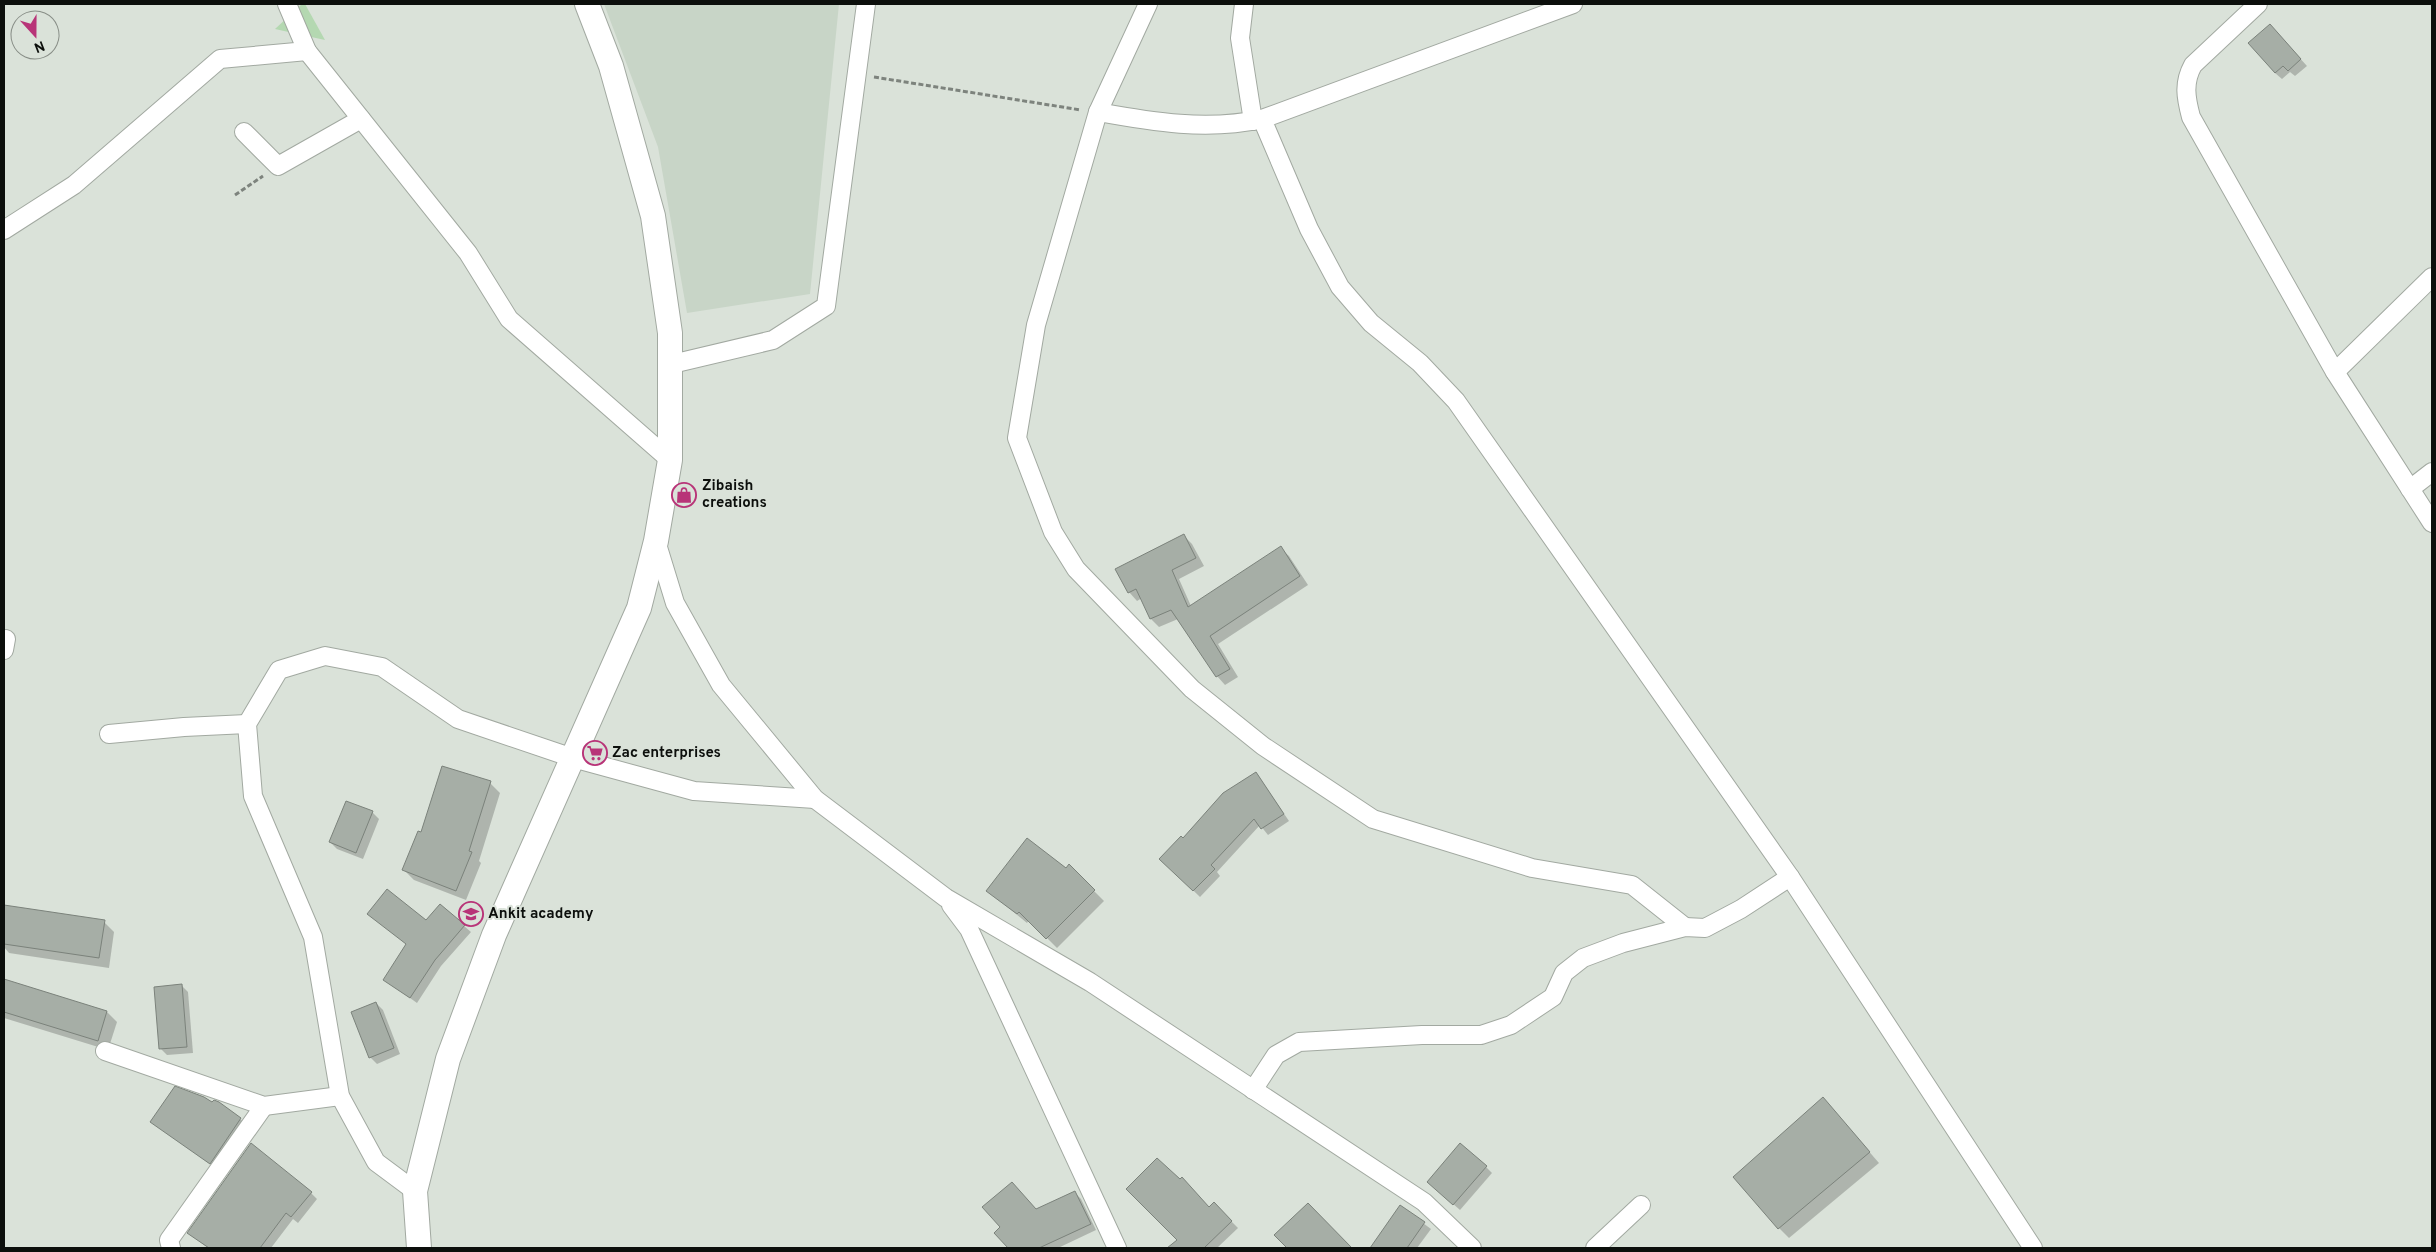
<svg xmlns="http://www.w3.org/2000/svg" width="2436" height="1252" font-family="Overpass,sans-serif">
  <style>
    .built { fill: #c8d5c7 }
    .green { fill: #b4d8b1 }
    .shadow { fill: #0003 }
    .building { fill: #a6aea6; stroke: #7b827b }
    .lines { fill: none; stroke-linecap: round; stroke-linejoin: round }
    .street-casing { stroke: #a2a9a1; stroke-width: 20 }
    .secondary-casing { stroke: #a2a9a1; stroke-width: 26 }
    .path { stroke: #7d837d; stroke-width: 3; stroke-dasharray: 5 2.5; stroke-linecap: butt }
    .street { stroke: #fff; stroke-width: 18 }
    .secondary { stroke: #fff; stroke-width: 24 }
    .labels { text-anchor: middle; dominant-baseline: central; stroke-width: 4; stroke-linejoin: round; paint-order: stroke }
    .poi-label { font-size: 15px; font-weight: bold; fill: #0c0f0c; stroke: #dae2d9; text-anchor: start }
  </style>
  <rect width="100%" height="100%" fill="#dae2d9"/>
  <polygon class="built" points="604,4 839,4 810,294 687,313 658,147"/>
  <polygon class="green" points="302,4 305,4 325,40 275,29"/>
  <g class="shadow">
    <polygon points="2276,32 2307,66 2295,76 2290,72 2282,79 2275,73"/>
    <polygon points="1184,536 1192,544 1204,566 1179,579 1191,606 1280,548 1289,556 1308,585 1218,644 1238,677 1225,685 1217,676 1178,619 1159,627 1151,619 1142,598 1137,601 1129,592"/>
    <polygon points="1256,773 1289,821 1268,835 1260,825 1217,872 1220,876 1200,897 1161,859"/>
    <polygon points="490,783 500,793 479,861 481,863 466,900 414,880 404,870"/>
    <polygon points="372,812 379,819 363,859 337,849 330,842"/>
    <polygon points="1069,866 1104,901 1057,948 1029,920 1027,923 988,891 1066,869"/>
    <polygon points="5,907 104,922 114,932 109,968 9,953 4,947"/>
    <polygon points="426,922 464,926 471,932 441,966 417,1003 385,980 407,945"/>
    <polygon points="4,980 107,1012 117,1022 108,1050 4,1018"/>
    <polygon points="181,985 188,992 193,1053 167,1055 161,1049"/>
    <polygon points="376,1003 383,1010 400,1054 377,1064 370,1057"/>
    <polygon points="1832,1109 1879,1163 1789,1238 1779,1228"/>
    <polygon points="240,1119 247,1125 217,1169 151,1121"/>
    <polygon points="1486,1167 1492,1173 1460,1210 1435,1188"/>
    <polygon points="311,1193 317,1199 298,1223 293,1219 271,1248 208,1248 188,1233"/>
    <polygon points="1075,1193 1081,1199 1096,1230 1058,1248 1010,1248 996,1233"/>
    <polygon points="1214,1204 1238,1228 1217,1248 1169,1248"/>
    <polygon points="1308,1205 1350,1248 1288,1248 1276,1235"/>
    <polygon points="1400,1206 1431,1229 1417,1248 1378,1248 1374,1244"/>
  </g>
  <g class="building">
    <polygon points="2270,24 2301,59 2288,71 2283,66 2275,73 2248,43"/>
    <polygon points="1184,534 1196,558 1172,570 1188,607 1281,546 1300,576 1210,636 1230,669 1216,677 1171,610 1150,619 1136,589 1128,593 1115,569"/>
    <polygon points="442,766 491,781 469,851 472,852 456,891 402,870 418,831 421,832"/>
    <polygon points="1256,772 1284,814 1261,829 1254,819 1211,865 1215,869 1193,891 1159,859 1181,836 1183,838 1223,793"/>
    <polygon points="346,801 373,811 356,853 329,842"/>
    <polygon points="1027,838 1066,868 1069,864 1095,890 1046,939 1019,912 1017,914 986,891"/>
    <polygon points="387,889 426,920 440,904 465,925 435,960 410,998 383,980 406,944 367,914"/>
    <polygon points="4,905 105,920 99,958 4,944"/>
    <polygon points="4,979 107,1011 98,1041 4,1012"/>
    <polygon points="182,984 187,1047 159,1049 154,987"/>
    <polygon points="376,1002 394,1048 369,1058 351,1012"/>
    <polygon points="175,1086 204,1097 212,1102 214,1100 219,1102 241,1118 210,1164 150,1122"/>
    <polygon points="1823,1097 1870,1152 1778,1229 1733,1177"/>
    <polygon points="251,1143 312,1192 291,1217 286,1213 260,1248 209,1248 187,1233"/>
    <polygon points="1460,1143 1487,1166 1453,1205 1427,1182"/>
    <polygon points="1157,1158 1180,1179 1182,1177 1209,1207 1214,1202 1232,1221 1204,1248 1167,1248 1177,1240 1126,1189"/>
    <polygon points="1012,1182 1036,1209 1075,1191 1091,1224 1039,1248 1008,1248 994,1233 1000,1227 982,1207"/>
    <polygon points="1308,1203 1352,1248 1287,1248 1274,1235"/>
    <polygon points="1400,1205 1425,1222 1407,1248 1370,1248"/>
  </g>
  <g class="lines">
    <defs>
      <g id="street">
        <polyline points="287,4 307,51 468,253 509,319 670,460"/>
        <polyline points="1148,4 1098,112 1036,325 1017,438 1053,532 1076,569 1192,689 1263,746 1373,819 1532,868 1632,885 1685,927"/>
        <polyline points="1244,4 1240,38 1253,121"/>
        <polyline points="1573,4 1262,119 1309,229 1340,287 1371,323 1420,363 1456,401 1790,877 2033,1248"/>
        <path d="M2258,4L2193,65C2183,83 2186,98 2191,117L2335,372L2432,523"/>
        <path d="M1098,112C1153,122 1207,131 1262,119"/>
        <polyline points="244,132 278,166 361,119"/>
        <polyline points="4,230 74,185 220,59 307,51"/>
        <polyline points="672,364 773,340 826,306 866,4"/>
        <polyline points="2335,372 2432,277"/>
        <polyline points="2410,489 2432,472"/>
        <polyline points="656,541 675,603 721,685 815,799 946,898 1090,982 1424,1202 1472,1248"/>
        <polyline points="4,650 6,639"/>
        <polyline points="109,734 184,727 247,724"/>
        <polyline points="951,905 969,929 1117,1248"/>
        <polyline points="105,1051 264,1106 340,1096"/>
        <polyline points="1253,1090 1276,1055 1299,1042 1422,1035 1481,1035 1511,1025 1553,997 1564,973 1583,958 1623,943 1685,927 1705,928 1741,909 1790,877"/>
        <polyline points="415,1191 376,1162 340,1096 313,937 253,796 247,724 279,670 325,656 382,667 458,719 573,758 694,791 815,799"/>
        <polyline points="171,1248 169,1240 264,1106"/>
        <polyline points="1595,1248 1641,1205"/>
      </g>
      <polyline id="secondary" points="419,1248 415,1191 448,1059 494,935 639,608 656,541 670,460 670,333 653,216 611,66 587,4"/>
    </defs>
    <use href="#street" class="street-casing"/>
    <use href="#secondary" class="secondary-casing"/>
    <g class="path">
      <polyline points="874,77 1081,110"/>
      <polyline points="235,195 263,176"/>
    </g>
    <use href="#street" class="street"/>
    <use href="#secondary" class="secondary"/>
  </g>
  <defs>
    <symbol id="shop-ring" viewBox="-11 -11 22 22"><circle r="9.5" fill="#dae2d9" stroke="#b83478" stroke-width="1.5"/><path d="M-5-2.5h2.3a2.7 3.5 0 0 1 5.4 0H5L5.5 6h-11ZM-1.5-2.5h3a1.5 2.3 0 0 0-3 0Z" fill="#b83478"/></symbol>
    <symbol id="supermarket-ring" viewBox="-11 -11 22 22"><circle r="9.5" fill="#dae2d9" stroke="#b83478" stroke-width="1.5"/><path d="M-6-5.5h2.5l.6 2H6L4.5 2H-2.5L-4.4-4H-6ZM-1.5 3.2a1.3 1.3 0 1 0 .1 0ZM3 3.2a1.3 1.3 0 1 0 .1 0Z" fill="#b83478"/></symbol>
    <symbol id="school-ring" viewBox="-11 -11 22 22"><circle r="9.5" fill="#dae2d9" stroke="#b83478" stroke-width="1.5"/><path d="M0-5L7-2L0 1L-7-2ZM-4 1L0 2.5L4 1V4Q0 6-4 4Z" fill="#b83478"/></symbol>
  </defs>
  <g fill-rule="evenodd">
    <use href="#shop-ring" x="670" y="481" width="28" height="28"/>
    <use href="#supermarket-ring" x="581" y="739" width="28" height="28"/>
    <use href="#school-ring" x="457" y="900" width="28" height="28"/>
  </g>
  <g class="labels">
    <g class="poi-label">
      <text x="702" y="486">Zibaish<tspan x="702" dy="17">creations</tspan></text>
      <text x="612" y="753">Zac enterprises</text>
      <text x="488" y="914">Ankit academy</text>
    </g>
  </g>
  <rect width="2436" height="1252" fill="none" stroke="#0c0f0c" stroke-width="10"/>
  <g transform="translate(35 35) rotate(159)"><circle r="24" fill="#dae2d9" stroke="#888e87"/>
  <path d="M0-4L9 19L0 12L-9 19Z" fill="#b83478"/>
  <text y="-8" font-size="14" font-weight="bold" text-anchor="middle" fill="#0c0f0c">N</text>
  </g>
</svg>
